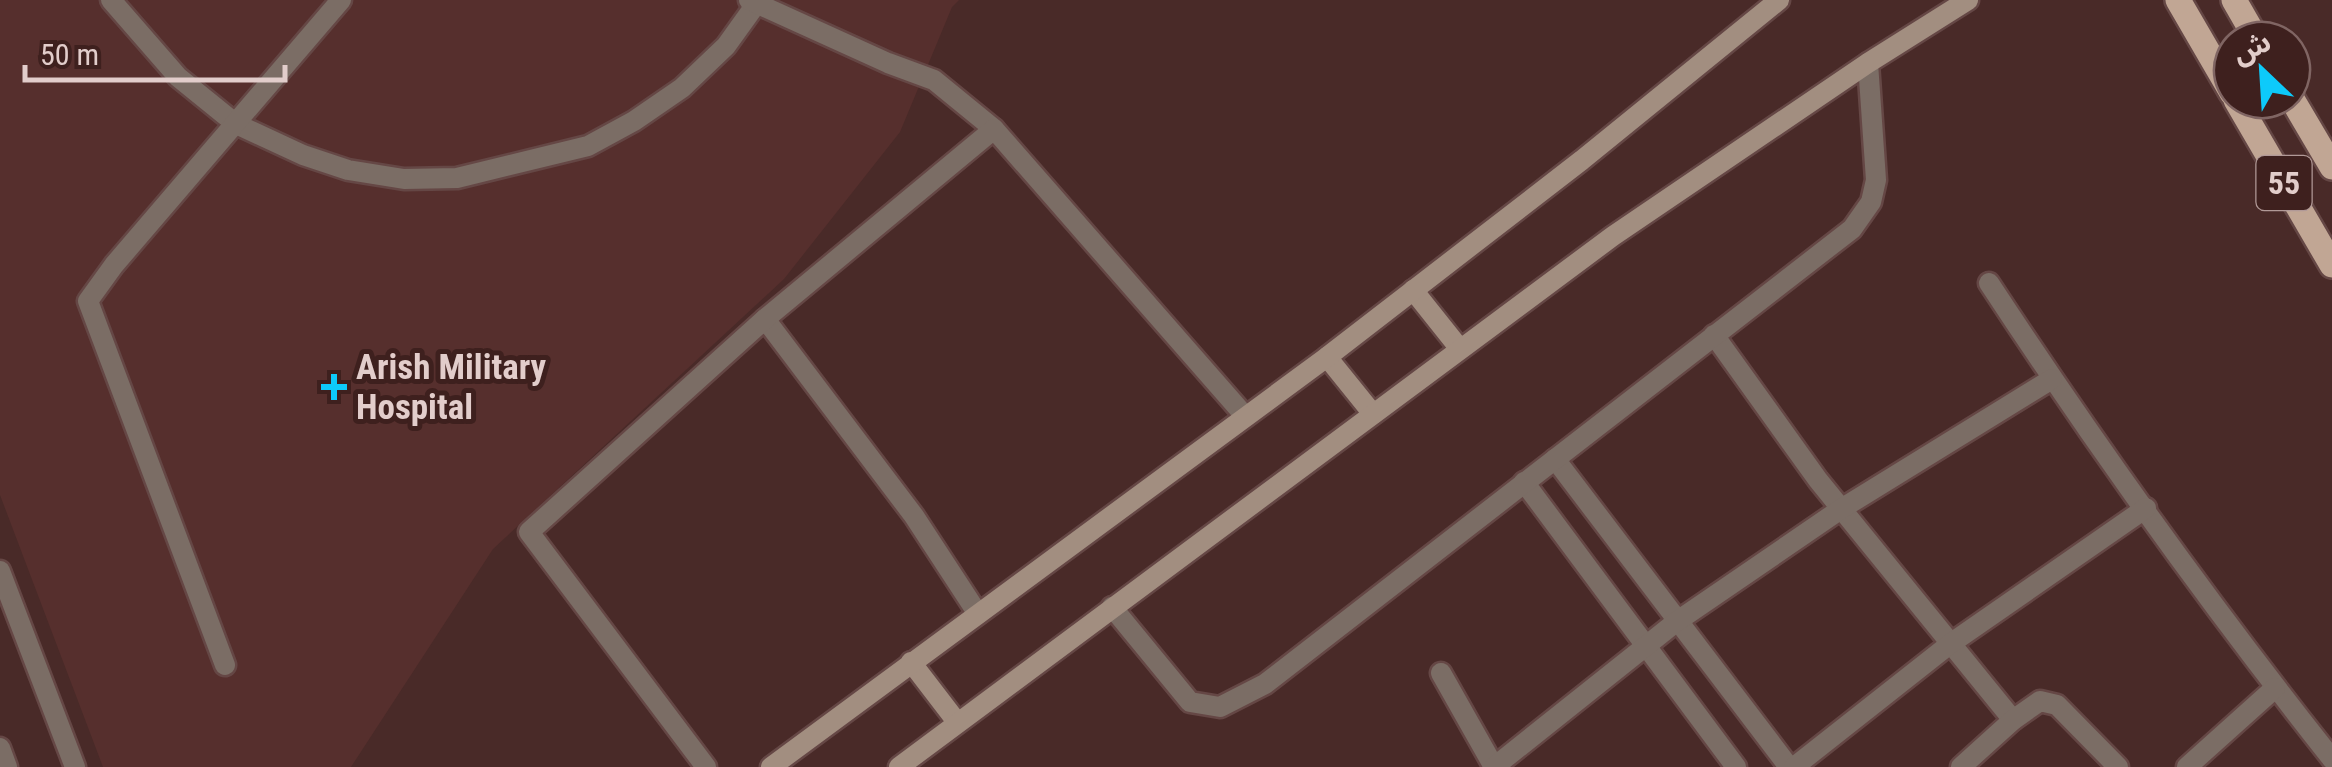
<svg xmlns="http://www.w3.org/2000/svg" width="2332" height="767" font-family="'Roboto Condensed','Noto Sans Arabic',sans-serif">
  <style>
    .built { fill: #562f2d }
    .lines { fill: none; stroke-linecap: round; stroke-linejoin: round }
    .service-casing { stroke: #654745; stroke-width: 25 }
    .minor-casing { stroke: #654745; stroke-width: 25 }
    .secondary-casing { stroke: #654745; stroke-width: 25 }
    .primary-casing { stroke: #654745; stroke-width: 30 }
    .service { stroke: #7b6d65; stroke-width: 20 }
    .minor { stroke: #7b6d65; stroke-width: 20 }
    .secondary { stroke: #a28e80; stroke-width: 20 }
    .primary { stroke: #c1a694; stroke-width: 25 }
    .poi-dot { fill: #0dcafa; stroke: #3e201e; stroke-width: 4 }
    .labels { text-anchor: middle; dominant-baseline: central; stroke-width: 10; stroke-linejoin: round; paint-order: stroke }
    .shield { fill: #3e201e; stroke: #b19997; stroke-width: 2.5 }
    .shield-label { font-size: 32px; font-weight: bold; fill: #e2cdcb }
    .poi-label { font-size: 35px; font-weight: bold; fill: #e2cdcb; stroke: #3e201e; text-anchor: start }
  </style>
  <rect width="100%" height="100%" fill="#492a28"/>
  <polygon class="built" points="0,0 959,0 952,7 900,132 784,279 493,549 351,767 103,767 0,495"/>
  <g class="lines">
    <defs>
      <g id="service">
        <polyline points="111,0 178,77 236,124 303,155 348,170 404,179 457,178 588,146 634,121 682,88 726,46 759,0"/>
        <polyline points="749,0 888,63 934,80 994,129"/>
        <polyline points="225,665 88,301 114,265 341,0"/>
        <polyline points="0,748 7,767"/>
      </g>
      <g id="minor">
        <path d="M1989,283C2096,446 2211,606 2332,759"/>
        <polyline points="765,319 914,516 978,614"/>
        <polyline points="1714,335 1818,480 2013,720"/>
        <polyline points="1555,459 1789,767"/>
        <polyline points="1524,482 1736,767"/>
        <polyline points="0,571 75,767"/>
        <polyline points="1112,607 1190,702 1220,707 1265,684 1852,229 1871,202 1876,180 1868,63"/>
        <polyline points="1441,673 1494,767"/>
        <polyline points="706,767 529,532 765,319 994,129 1245,416"/>
        <polyline points="1494,767 1676,622 1841,509 2052,379"/>
        <polyline points="1794,767 1950,644 2146,508"/>
        <polyline points="1961,767 2013,720 2040,701 2057,705 2118,767"/>
        <polyline points="2187,767 2275,688"/>
      </g>
      <g id="secondary">
        <polyline points="1413,290 1460,349"/>
        <polyline points="1327,357 1373,414"/>
        <polyline points="911,662 957,722"/>
        <polyline points="771,767 1327,357 1582,160 1779,0"/>
        <polyline points="899,767 1613,236 1868,63 1968,0"/>
      </g>
      <g id="primary">
        <polyline points="2178,0 2232,93"/>
        <polyline points="2234,0 2257,40"/>
        <polyline points="2292,99 2332,167"/>
        <polyline points="2236,100 2332,265"/>
      </g>
    </defs>
    <use href="#service" class="service-casing"/>
    <use href="#minor" class="minor-casing"/>
    <use href="#secondary" class="secondary-casing"/>
    <use href="#primary" class="primary-casing"/>
    <use href="#service" class="service"/>
    <use href="#minor" class="minor"/>
    <use href="#secondary" class="secondary"/>
    <use href="#primary" class="primary"/>
  </g>
  <path class="poi-dot" d="M329 372h10v10h10v10h-10v10h-10v-10h-10v-10h10z"/>
  <g class="labels">
    <rect class="shield" x="2256.5" y="156" width="55" height="54" rx="8"/>
    <g class="shield-label">
      <text x="2284" y="183">55</text>
    </g>
    <g class="poi-label">
      <text x="356" y="367">Arish Military<tspan x="356" dy="40">Hospital</tspan></text>
    </g>
  </g>
  <g transform="translate(2262 70) rotate(335)"><circle r="48" fill="#3e201e" stroke="#806563" stroke-width="2.5"/>
  <path d="M0-8L18 38L0 25L-18 38Z" fill="#0dcafa"/>
  <text y="-15" font-size="28" font-weight="bold" text-anchor="middle" fill="#e2cdcb">ش</text>
  </g>
  <path d="M25 65v15h260v-15" fill="none" stroke="#e2cdcb" stroke-width="5"/>
  <text x="40" y="65" font-size="30" fill="#e2cdcb" stroke="#3e201e" stroke-width="8" paint-order="stroke">50 m</text>
</svg>
